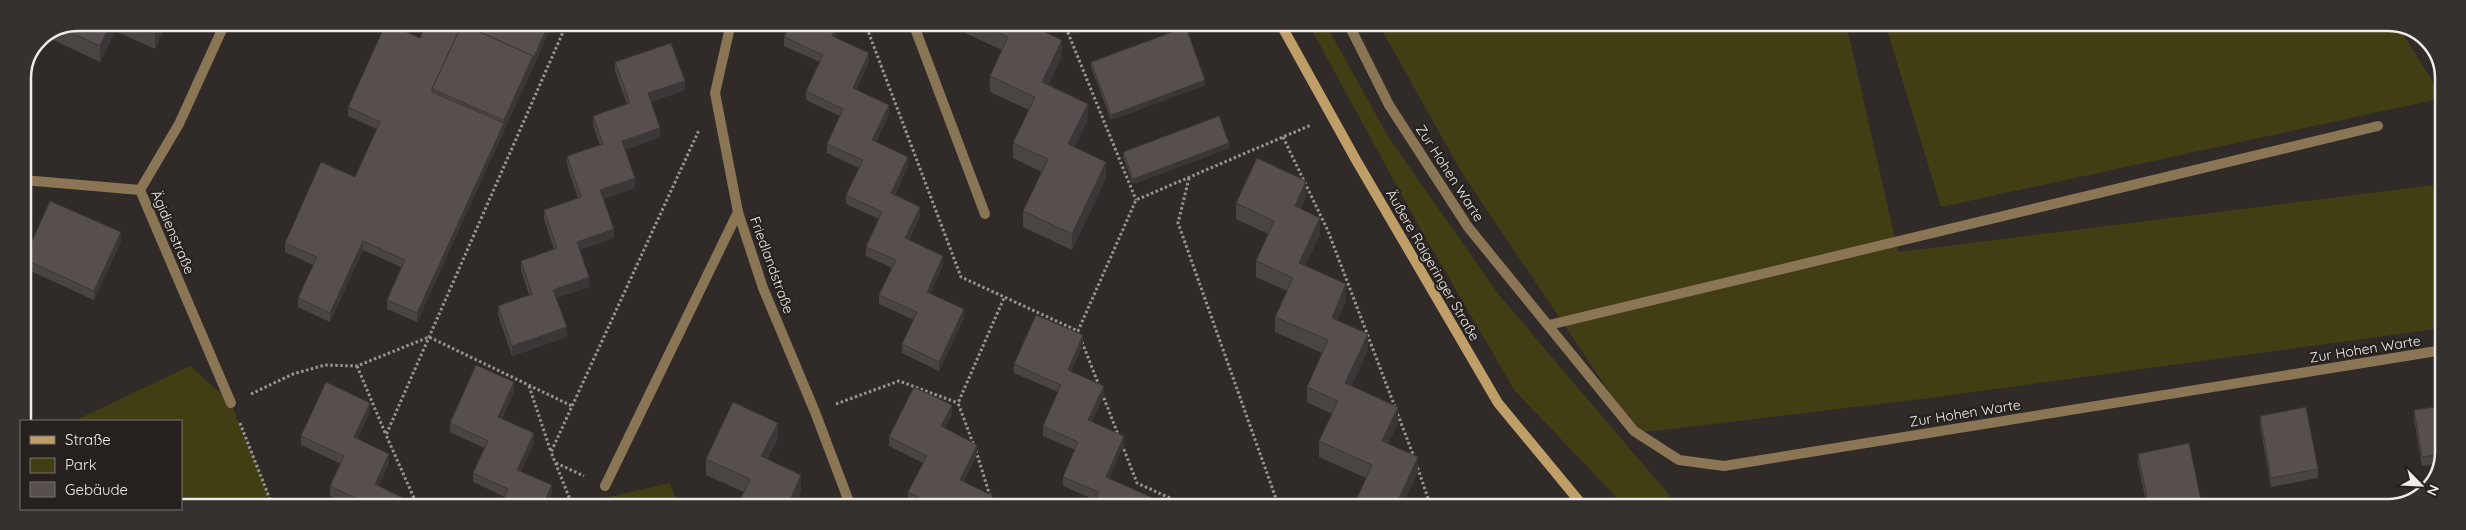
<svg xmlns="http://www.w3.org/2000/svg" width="2466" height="530" font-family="Quicksand,sans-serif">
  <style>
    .green { fill: #423e14 }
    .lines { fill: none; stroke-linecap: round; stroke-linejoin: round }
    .path { stroke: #989592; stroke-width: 3; stroke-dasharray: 2.5 2.5; stroke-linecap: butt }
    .lane { stroke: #8a7554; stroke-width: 10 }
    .street { stroke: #8a7554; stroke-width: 10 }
    .secondary { stroke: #c09e68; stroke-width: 10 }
    .wall { fill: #4a4443 }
    .shaded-wall { fill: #3c3737 }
    .building { fill: #564f4e; stroke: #3c3737 }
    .labels { text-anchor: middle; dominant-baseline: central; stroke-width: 4.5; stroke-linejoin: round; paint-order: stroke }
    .street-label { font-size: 14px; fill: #eeebe9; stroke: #26211e }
    .rim { fill: none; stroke: #eeebe9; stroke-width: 2.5 }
  </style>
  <rect width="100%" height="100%" fill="#302b28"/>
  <g class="green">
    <polygon points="1308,23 1325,23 1389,138 1499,295 1670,496 1660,507 1626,507 1515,391 1417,223"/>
    <polygon points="1378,23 1846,23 1898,252 2443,184 2443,328 1930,398 1637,433 1462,173"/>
    <polygon points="1885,23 2397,24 2443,98 1941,207"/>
    <polygon points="190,366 231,403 273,507 181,507 181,421 74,421"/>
    <polygon points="670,483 679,507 579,507 578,504"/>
  </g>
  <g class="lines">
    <g class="path">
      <polyline points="865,23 961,277 1078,331 1136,200 1311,125"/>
      <polyline points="1064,23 1136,200"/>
      <polyline points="1283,137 1328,231 1414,457"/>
      <polyline points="1189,178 1178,223 1279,507"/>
      <polyline points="1082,342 1137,483 1183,504"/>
      <polyline points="357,366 386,435"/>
      <polyline points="529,386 551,452"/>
      <polyline points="251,394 293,374 325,365 357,366 429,337 572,406"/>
      <polyline points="836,404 899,381 958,403"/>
      <polyline points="240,423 273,507"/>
      <polyline points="556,463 584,476"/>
      <polyline points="1416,463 1431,507"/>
      <polyline points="990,496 977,454 958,403 1004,298"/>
      <polyline points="418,507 386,435 567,23"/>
      <polyline points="573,507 551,452 699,130"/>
    </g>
    <g class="lane">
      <polyline points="913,23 985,214"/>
      <polyline points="1549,325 2378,126"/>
      <polyline points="605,486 738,212"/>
    </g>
    <g class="street">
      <polyline points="225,23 179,124 140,190 231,403"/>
      <polyline points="731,23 715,93 738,212 763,288 815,412 851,507"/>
      <polyline points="1348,23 1389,105 1468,227 1634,431 1679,460 1724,466 2443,350"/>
      <polyline points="23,180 140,190"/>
    </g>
    <polyline class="secondary" points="1280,23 1356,160 1498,403 1584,507"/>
  </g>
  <g class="wall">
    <polygon points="78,22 167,23 155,49 115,31 100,62 45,36"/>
    <polygon points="427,23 553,23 417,322 387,309 387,300 401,267 363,250 330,322 298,307 298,298 313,265 285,252 285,243 355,177 377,129 348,116 348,107 420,38"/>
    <polygon points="967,23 1028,23 1027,24 1062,56 1048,85 1088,119 1074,147 1106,178 1072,250 1023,227 1023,211 1042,172 1013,158 1013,143 1029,110 990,92 990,76 1002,50 967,34"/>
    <polygon points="1070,23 1101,23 1074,33"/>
    <polygon points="784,37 836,37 869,62 856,90 889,114 876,142 908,166 895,195 920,216 909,240 943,265 930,294 964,318 939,371 902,353 902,344 914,320 879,304 879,295 892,268 866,256 866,247 879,219 846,204 846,195 859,168 827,153 827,144 840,116 806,100 806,91 820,62 784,46"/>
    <polygon points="615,62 685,90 650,102 660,137 625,150 635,188 603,199 614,238 579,250 589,287 556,298 567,337 512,356 498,315 498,306 529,295 521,270 521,261 554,249 544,219 544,210 578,198 567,165 567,156 600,145 593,125 593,116 627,104 615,71"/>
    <polygon points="1091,62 1205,85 1111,120 1091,67"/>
    <polygon points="1229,148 1133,184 1123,157 1123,152"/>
    <polygon points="1306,196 1301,209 1320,234 1305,266 1346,300 1337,321 1368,350 1351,386 1398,423 1388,443 1418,472 1366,478 1319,457 1319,441 1332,414 1307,402 1307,387 1322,353 1275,332 1275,317 1287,291 1256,277 1256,261 1268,234 1236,219 1236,203"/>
    <polygon points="121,241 94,300 24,268 24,259"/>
    <polygon points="1083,344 1071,371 1104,395 1091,422 1124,445 1095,500 1063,486 1063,477 1075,450 1043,436 1043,426 1058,392 1014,373 1014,364"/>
    <polygon points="514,391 502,419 534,442 521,471 552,494 505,497 473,482 473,473 484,448 450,432 450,423"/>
    <polygon points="2443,406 2442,463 2422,466 2414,419 2414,410"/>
    <polygon points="370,412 357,439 389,463 378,486 409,507 353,507 330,496 330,486 341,464 301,445 301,436"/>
    <polygon points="952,414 945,428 977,454 964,481 993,505 992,507 919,507 908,501 908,492 923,463 889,446 889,437"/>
    <polygon points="2260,416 2318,469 2318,478 2271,487 2260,425"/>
    <polygon points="778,438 767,459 801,491 794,507 737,507 744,492 706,475 706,459"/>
    <polygon points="2138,454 2201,507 2147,507 2138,463"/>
  </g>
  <g class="shaded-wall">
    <polygon points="111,23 115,23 115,31 100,62 100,46"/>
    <polygon points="160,23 167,23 155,49 155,34"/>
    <polygon points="549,23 553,23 417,322 417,313 504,123 504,120 533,56"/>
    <polygon points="838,23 842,23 832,45 832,36"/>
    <polygon points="1087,23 1101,23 1074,33 1074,28"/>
    <polygon points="1062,40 1062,56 1042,98 1042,82"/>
    <polygon points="869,53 869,62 853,97 853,88"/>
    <polygon points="1205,80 1205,85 1111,120 1111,115"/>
    <polygon points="685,81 685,90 648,103 648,93"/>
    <polygon points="1088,104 1088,119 1068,160 1068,144"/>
    <polygon points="889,105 889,114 872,149 872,140"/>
    <polygon points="660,128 660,137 622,151 622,141"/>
    <polygon points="1229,143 1229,148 1133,184 1133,179"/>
    <polygon points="908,157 908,166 891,202 891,193"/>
    <polygon points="1106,162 1106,178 1072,250 1072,234"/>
    <polygon points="635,178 635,188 600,200 600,190"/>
    <polygon points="1306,181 1306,196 1295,222 1295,206"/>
    <polygon points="920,207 920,216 905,247 905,238"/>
    <polygon points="1320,218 1320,234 1299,279 1299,263"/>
    <polygon points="614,229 614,238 577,251 577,242"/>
    <polygon points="121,232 121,241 94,300 94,291"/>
    <polygon points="363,241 363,250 330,322 330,313"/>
    <polygon points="943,256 943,265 927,301 927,292"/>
    <polygon points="589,277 589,287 553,299 553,290"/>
    <polygon points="1346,284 1346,300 1332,334 1332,318"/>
    <polygon points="964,309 964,318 939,371 939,362"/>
    <polygon points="567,327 567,337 512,356 512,346"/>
    <polygon points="1368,334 1368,350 1345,399 1345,383"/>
    <polygon points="1083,335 1083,344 1068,379 1068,370"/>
    <polygon points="514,382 514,391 498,426 498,417"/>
    <polygon points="1104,386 1104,395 1088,430 1088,420"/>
    <polygon points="370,403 370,412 354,446 354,437"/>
    <polygon points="952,405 952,414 941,436 941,426"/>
    <polygon points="1398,407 1398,423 1382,456 1382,441"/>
    <polygon points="778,423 778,438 761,472 761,456"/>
    <polygon points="534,433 534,442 517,479 517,470"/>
    <polygon points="1124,436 1124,445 1106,486 1106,477"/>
    <polygon points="977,445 977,454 960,489 960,480"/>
    <polygon points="389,454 389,463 375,494 375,484"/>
    <polygon points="1418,457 1418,472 1402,507 1395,507"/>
    <polygon points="801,475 801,491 794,507 787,507"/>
    <polygon points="552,485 552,494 546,507 542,507"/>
    <polygon points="993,496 993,505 992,507 987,507"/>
    <polygon points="2201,500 2201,507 2166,507"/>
  </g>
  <g class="building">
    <polygon points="78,22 111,23 100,46 63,29"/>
    <polygon points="130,23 160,23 155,34"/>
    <polygon points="386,23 420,38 427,23 549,23 533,59 533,56 462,24 432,89 432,92 504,123 417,313 387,300 405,260 363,241 330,313 298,298 317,257 285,243 321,162 355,177 380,122 348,107"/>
    <polygon points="791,23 838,23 832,36 869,53 853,88 889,105 872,140 908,157 891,193 920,207 905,238 943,256 927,292 964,309 939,362 902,344 917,312 879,295 896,260 866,247 882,212 846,195 863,160 827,144 843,109 806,91 823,55 784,37"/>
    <polygon points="976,23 1025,23 1062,40 1042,82 1088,104 1068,144 1106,162 1072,234 1023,211 1048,159 1013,143 1035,97 990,76 1008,37"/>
    <polygon points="1072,23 1087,23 1074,28"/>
    <polygon points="462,24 533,56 504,120 432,89"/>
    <polygon points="1186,27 1205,80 1111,115 1091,62"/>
    <polygon points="671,43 685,81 648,93 660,128 622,141 635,178 600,190 614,229 577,242 589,277 553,290 567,327 512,346 498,306 532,294 521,261 557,248 544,210 581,197 567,156 603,144 593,116 630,103 615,62"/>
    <polygon points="1219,116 1229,143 1133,179 1123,152"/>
    <polygon points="1257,158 1306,181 1295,206 1320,218 1299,263 1346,284 1332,318 1368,334 1345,383 1398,407 1382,441 1418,457 1395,507 1353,507 1372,465 1319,441 1338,401 1307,387 1328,340 1275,317 1293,278 1256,261 1274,221 1236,203"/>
    <polygon points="50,201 121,232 94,291 24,259"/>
    <polygon points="1036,315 1083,335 1068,370 1104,386 1088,420 1124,436 1106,477 1173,507 1092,507 1099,492 1063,477 1078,442 1043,426 1061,385 1014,364"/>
    <polygon points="476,365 514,382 498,417 534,433 517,470 552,485 542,507 500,507 508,489 473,473 488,441 450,423"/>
    <polygon points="326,382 370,403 354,437 389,454 375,484 409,501 406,507 364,507 366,503 330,486 344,456 301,436"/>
    <polygon points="914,387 952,405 941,426 977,445 960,480 993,496 987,507 937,507 908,492 927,456 889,437"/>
    <polygon points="733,402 778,423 761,456 801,475 787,507 737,507 750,479 706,459"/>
    <polygon points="2443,406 2442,454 2422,457 2414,410"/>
    <polygon points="2306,407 2318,469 2271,478 2260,416"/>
    <polygon points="2189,443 2201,500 2166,507 2149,507 2138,454"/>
  </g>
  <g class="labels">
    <g class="street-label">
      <text transform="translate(1450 173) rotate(57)">Zur Hohen Warte</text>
      <text transform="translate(173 232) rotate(67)">Ägidienstraße</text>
      <text transform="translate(772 265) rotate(70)">Friedlandstraße</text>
      <text transform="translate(1433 265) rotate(60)">Äußere Raigeringer Straße</text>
      <text transform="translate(2365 349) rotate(-9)">Zur Hohen Warte</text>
      <text transform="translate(1965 413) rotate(-9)">Zur Hohen Warte</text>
    </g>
  </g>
  <path d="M0 0H2466V530H0ZM78 31H2388A47 47 0 0 1 2435 78V452A47 47 0 0 1 2388 499H78A47 47 0 0 1 31 452V78A47 47 0 0 1 78 31Z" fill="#36312e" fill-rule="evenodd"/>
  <path class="rim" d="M78 31H2388A47 47 0 0 1 2435 78V452A47 47 0 0 1 2388 499H78A47 47 0 0 1 31 452V78A47 47 0 0 1 78 31Z"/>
  <rect x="20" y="420" width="162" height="90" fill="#26211e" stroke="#76726f"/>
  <rect x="30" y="436" width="25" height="8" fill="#c09e68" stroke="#76726f"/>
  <text x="65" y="445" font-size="15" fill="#eeebe9">Straße</text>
  <rect x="30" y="458" width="25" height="15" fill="#423e14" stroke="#76726f"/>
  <text x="65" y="470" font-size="15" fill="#eeebe9">Park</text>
  <rect x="30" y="482" width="25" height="15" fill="#564f4e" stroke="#76726f"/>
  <text x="65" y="495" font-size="15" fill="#eeebe9">Gebäude</text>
  <g transform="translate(2421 485) rotate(114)" stroke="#26211e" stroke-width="4" paint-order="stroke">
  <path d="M0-4L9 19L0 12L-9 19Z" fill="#eeebe9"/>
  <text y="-8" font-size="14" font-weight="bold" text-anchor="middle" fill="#eeebe9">N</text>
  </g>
</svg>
